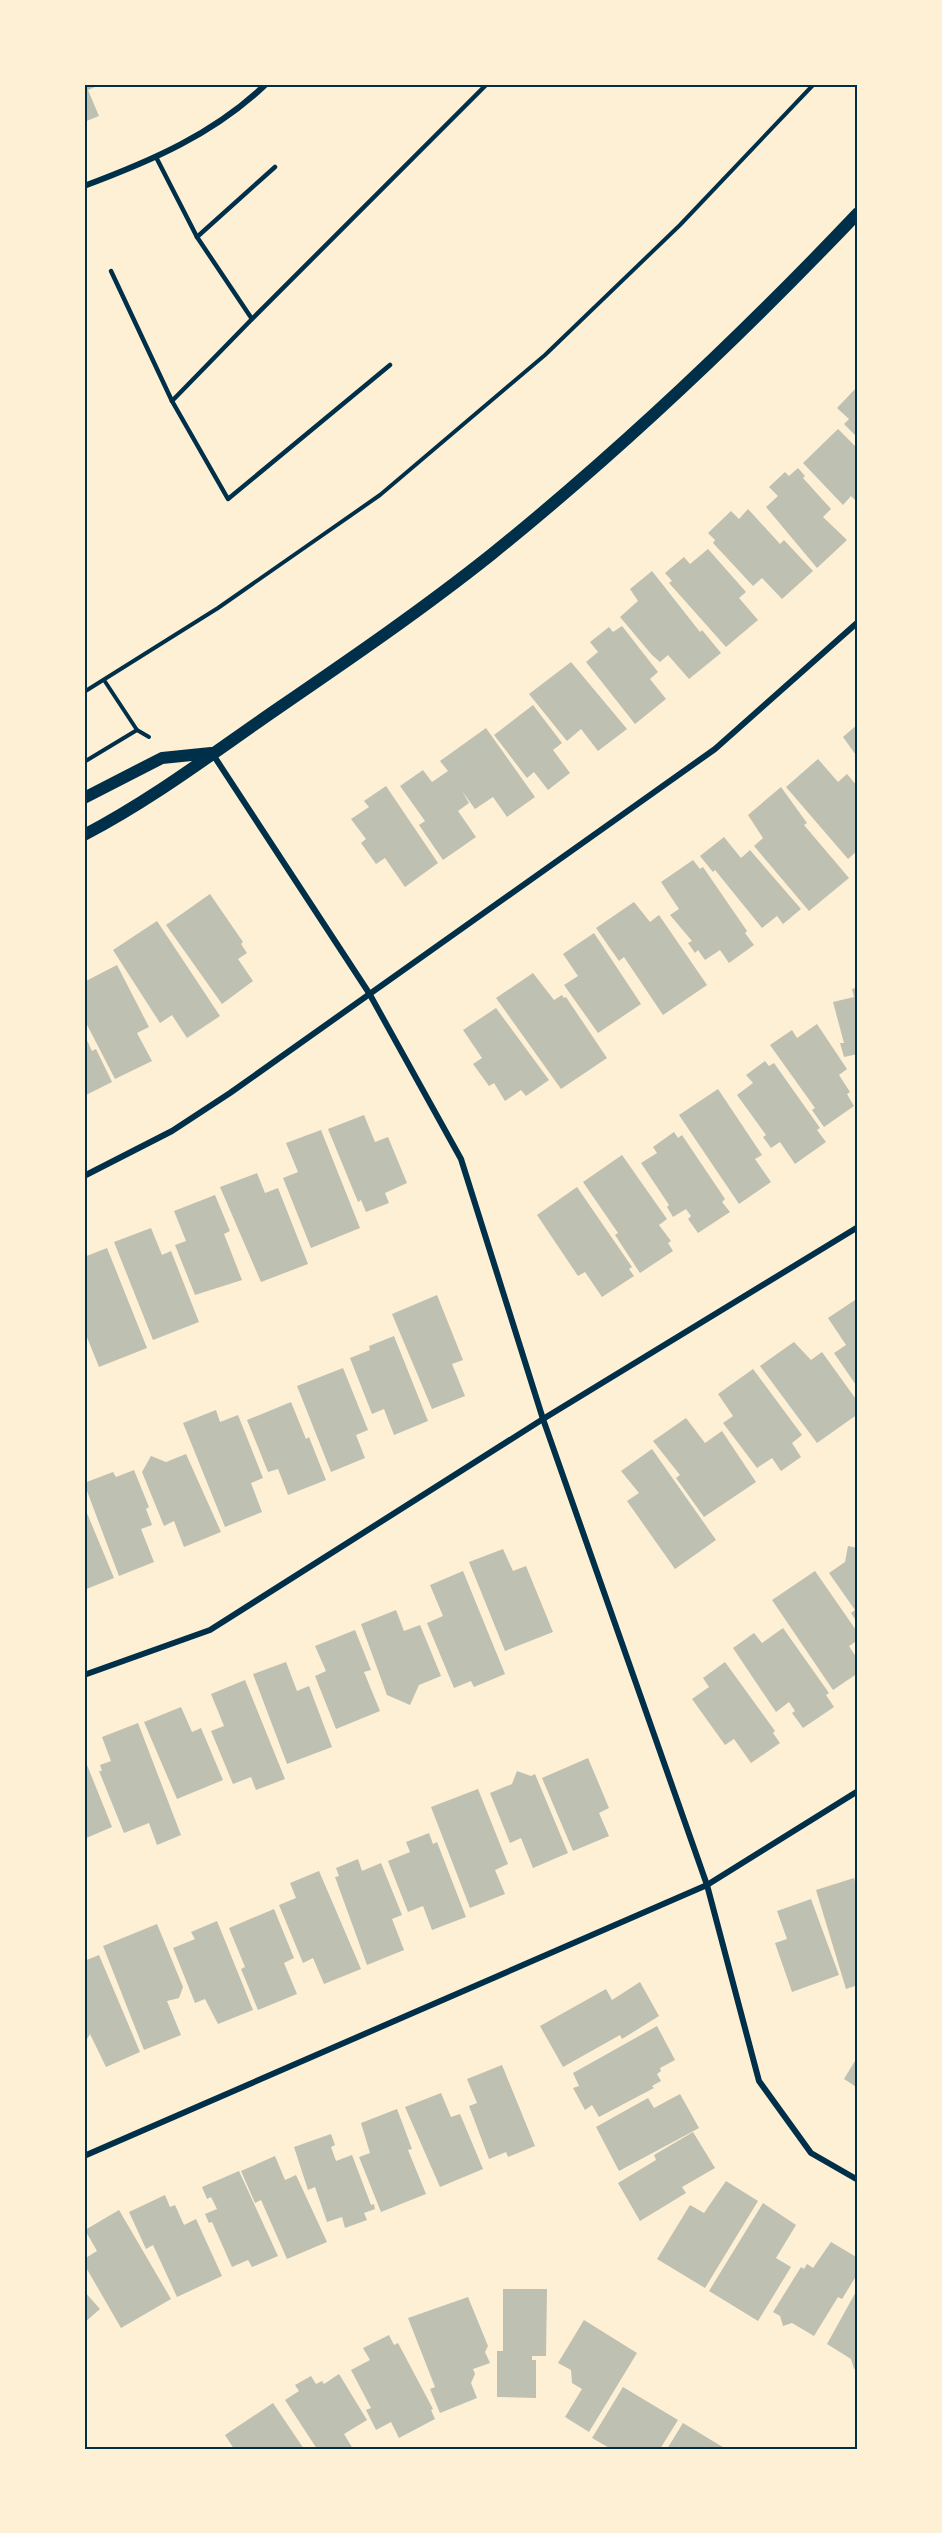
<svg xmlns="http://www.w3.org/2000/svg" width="942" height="2533" font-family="Helvetica,sans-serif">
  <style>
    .building { fill: #bec0b2 }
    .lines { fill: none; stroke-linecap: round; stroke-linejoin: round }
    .path { stroke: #003049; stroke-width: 4 }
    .service { stroke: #003049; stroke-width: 4.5 }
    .minor { stroke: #003049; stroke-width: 6 }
    .secondary { stroke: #003049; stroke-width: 12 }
    .neatline { fill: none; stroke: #003049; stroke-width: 2 }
  </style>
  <rect width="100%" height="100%" fill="#fdf0d5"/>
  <g class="building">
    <polygon points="84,84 102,84 88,90 99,116 84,122"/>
    <polygon points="857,387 858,389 858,438 844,424 849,419 837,408"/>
    <polygon points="838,429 858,449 858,503 851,496 843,505 803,463"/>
    <polygon points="798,468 805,476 803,478 831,509 823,517 847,540 817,568 766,507 778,496 769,487 785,472 789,476"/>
    <polygon points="748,509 780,544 784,540 813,571 782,599 762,578 753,586 713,543 715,540 708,533 731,511 739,519"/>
    <polygon points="708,549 746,592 739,598 758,620 726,647 669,583 672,581 665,573 684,557 690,564"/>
    <polygon points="652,571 700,632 702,630 721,653 689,679 668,655 660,662 652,655 620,617 638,601 630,589"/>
    <polygon points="622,626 658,672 650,679 666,699 635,724 586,662 598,652 590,642 609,627 613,632"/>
    <polygon points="571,662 627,729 598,751 581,729 567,741 529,694"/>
    <polygon points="533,705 562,743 553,750 570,773 548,790 534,772 527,778 494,735"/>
    <polygon points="858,724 858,758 843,737"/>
    <polygon points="486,728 535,797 507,817 493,797 475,809 462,791 469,803 458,811 476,837 443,860 419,825 425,821 400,786 423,770 432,782 448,771 440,761"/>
    <polygon points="818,759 838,782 847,774 858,787 858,850 848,859 786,787"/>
    <polygon points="386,786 438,863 405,887 385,858 376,864 361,843 366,839 351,819 369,807 364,801"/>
    <polygon points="781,787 807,823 804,825 849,878 809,911 754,846 763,838 748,815"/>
    <polygon points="724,837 741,858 750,850 801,909 783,924 777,916 762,928 715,870 713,872 700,856"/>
    <polygon points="693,860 700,869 703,867 747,931 745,933 754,945 729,963 720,950 705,960 698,950 695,953 688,943 692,941 670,915 679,909 661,882"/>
    <polygon points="210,894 243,942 241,944 247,953 238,959 253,981 222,1004 166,925"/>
    <polygon points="634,902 650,922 659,915 707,985 663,1015 624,957 619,961 596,928"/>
    <polygon points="157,921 220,1016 187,1038 172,1015 160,1023 113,950"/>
    <polygon points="594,933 641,1004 598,1033 564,985 578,976 563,954"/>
    <polygon points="117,965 149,1027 137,1033 152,1061 115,1079 84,1019 84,982"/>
    <polygon points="533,973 554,1000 562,995 564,998 566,997 607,1058 561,1089 496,998"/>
    <polygon points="858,987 858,1054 844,1057 840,1043 844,1043 833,1002 854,997 852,989"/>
    <polygon points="496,1008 549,1080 526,1096 521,1090 505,1101 494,1083 489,1086 473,1064 482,1058 463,1030"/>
    <polygon points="817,1024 847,1069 839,1075 850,1092 847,1094 854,1106 824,1127 812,1110 815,1108 770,1045 792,1030 797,1038"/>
    <polygon points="84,1034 92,1051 96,1049 112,1082 84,1096"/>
    <polygon points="765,1061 769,1066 774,1063 820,1128 817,1130 826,1142 795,1164 780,1142 771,1148 763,1137 766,1135 737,1095 753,1083 746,1075"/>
    <polygon points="718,1089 762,1155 755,1159 771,1182 739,1204 679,1115"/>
    <polygon points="364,1115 375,1142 388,1137 407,1183 385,1193 389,1203 366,1212 361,1200 358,1202 328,1129"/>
    <polygon points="321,1130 360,1228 311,1248 283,1178 298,1172 286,1143"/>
    <polygon points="674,1132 678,1138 682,1135 725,1199 722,1202 730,1212 698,1233 688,1219 691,1216 686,1209 673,1217 667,1207 669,1205 641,1163 657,1153 653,1147"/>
    <polygon points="622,1155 667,1219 659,1225 671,1241 668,1243 673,1251 640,1273 615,1235 618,1233 583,1182"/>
    <polygon points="257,1173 265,1193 278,1188 308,1264 261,1282 220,1187"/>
    <polygon points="577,1187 632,1267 629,1269 634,1276 602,1297 585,1272 578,1276 537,1215"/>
    <polygon points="215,1195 230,1231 224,1234 242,1280 195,1295 175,1245 186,1241 174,1211"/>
    <polygon points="151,1228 162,1255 171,1251 199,1322 153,1340 114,1242"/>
    <polygon points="107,1248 147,1348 99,1367 84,1330 84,1257"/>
    <polygon points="437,1295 463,1360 452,1364 465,1396 432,1409 392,1314"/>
    <polygon points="858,1298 858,1388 834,1353 846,1345 828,1318"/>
    <polygon points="394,1336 428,1421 394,1435 384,1409 372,1414 350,1358 370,1350 369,1346"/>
    <polygon points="794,1342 811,1360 822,1352 858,1402 858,1414 817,1443 760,1366"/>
    <polygon points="343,1368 368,1430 356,1435 365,1458 331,1472 297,1386"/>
    <polygon points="753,1369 802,1435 792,1443 801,1457 781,1471 772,1458 757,1468 723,1423 733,1416 718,1394"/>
    <polygon points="291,1402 306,1439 309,1437 326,1480 288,1495 278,1469 268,1472 247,1420"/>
    <polygon points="216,1410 220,1422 238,1415 263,1478 251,1483 262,1512 225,1527 183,1423"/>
    <polygon points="686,1418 705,1443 722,1431 756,1482 704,1517 676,1478 680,1475 653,1441"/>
    <polygon points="652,1449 716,1540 675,1569 627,1501 639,1493 621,1471"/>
    <polygon points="186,1454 221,1532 184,1547 174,1521 164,1526 142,1472 151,1456 166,1462"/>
    <polygon points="134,1470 149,1507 146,1509 152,1525 141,1529 154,1562 119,1576 84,1483 113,1472 116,1477"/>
    <polygon points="84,1506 114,1578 84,1590"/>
    <polygon points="848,1546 858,1548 858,1624 851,1613 855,1610 829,1573 845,1562"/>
    <polygon points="503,1549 513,1571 526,1566 553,1632 505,1651 469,1562"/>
    <polygon points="463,1571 505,1674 474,1687 471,1681 454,1688 427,1623 443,1616 430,1585"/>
    <polygon points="815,1571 858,1633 858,1640 849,1646 858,1660 858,1673 833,1690 772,1600"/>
    <polygon points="396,1610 404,1631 420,1625 441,1676 419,1685 410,1705 387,1695 361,1624"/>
    <polygon points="783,1628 829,1693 826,1695 834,1707 803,1728 792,1713 795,1711 789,1702 776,1712 733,1648 754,1633 762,1643"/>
    <polygon points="355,1630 371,1670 364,1672 380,1711 336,1729 315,1676 326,1671 315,1646"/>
    <polygon points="286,1662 297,1691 309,1686 332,1747 287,1764 253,1674"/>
    <polygon points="725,1662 775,1731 773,1733 780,1743 751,1763 734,1739 725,1745 692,1699 709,1687 703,1678"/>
    <polygon points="245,1680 285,1779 256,1790 251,1777 233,1784 211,1731 224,1726 211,1694"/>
    <polygon points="181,1707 192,1732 201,1728 223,1780 177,1799 144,1722"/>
    <polygon points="138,1723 181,1835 157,1845 149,1823 124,1833 99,1771 102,1771 100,1765 111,1761 102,1737"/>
    <polygon points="588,1758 609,1808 599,1813 609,1836 573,1851 542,1778"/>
    <polygon points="87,1765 112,1827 84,1839 84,1766"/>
    <polygon points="517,1771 531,1776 535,1774 568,1853 533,1868 521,1838 510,1843 490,1793 512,1784"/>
    <polygon points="478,1789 508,1864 495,1870 505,1894 470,1908 431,1807"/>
    <polygon points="429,1833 433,1844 437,1842 466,1917 432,1930 423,1906 408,1912 388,1861 410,1852 406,1842"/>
    <polygon points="358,1859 362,1871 381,1863 402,1915 392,1919 404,1950 367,1965 335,1877 339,1876 336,1868"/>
    <polygon points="319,1871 361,1969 324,1984 313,1958 303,1963 279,1905 296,1898 290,1883"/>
    <polygon points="854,1878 858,1892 858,1985 846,1989 816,1890"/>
    <polygon points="811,1899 839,1975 792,1992 775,1943 787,1939 777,1911"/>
    <polygon points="274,1909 294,1958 284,1963 297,1994 258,2010 241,1969 245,1967 229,1928"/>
    <polygon points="217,1921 253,2010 218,2024 205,1999 195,2003 173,1948 195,1939 191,1932"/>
    <polygon points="157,1924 183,1987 179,1998 167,2001 181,2035 144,2050 103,1946"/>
    <polygon points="99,1955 140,2052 106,2067 90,2034 84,2044 84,1961"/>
    <polygon points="640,1982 659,2016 622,2039 620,2035 563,2067 540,2026 606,1989 612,2000"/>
    <polygon points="657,2026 675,2060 660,2068 661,2071 657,2074 661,2081 652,2086 654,2088 599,2117 592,2105 585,2110 573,2088 579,2086 573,2073"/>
    <polygon points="858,2056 858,2088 844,2079"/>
    <polygon points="502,2065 535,2146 508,2157 506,2152 489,2159 469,2106 477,2103 467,2079"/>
    <polygon points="441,2093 451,2117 460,2114 483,2169 440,2187 405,2107"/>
    <polygon points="680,2094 699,2128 619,2171 596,2127 648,2098 654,2108"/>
    <polygon points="397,2109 412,2149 408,2150 426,2194 381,2212 359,2157 370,2153 361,2123"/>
    <polygon points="693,2132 715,2168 682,2187 686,2193 640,2221 618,2183 656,2160 654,2155"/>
    <polygon points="331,2134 335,2145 331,2147 336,2161 352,2155 371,2205 374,2204 375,2209 364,2213 367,2220 345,2228 342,2217 327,2222 315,2187 308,2190 294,2147"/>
    <polygon points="275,2156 285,2180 296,2175 327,2242 287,2259 261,2200 255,2203 241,2171"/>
    <polygon points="239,2171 278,2256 252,2267 248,2260 232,2267 212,2222 209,2223 205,2214 217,2209 211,2197 207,2199 202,2187"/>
    <polygon points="726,2181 758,2201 705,2288 657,2259 690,2205 704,2213"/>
    <polygon points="165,2195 170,2207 175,2205 184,2225 196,2219 222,2276 177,2297 153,2245 146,2249 129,2212"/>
    <polygon points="763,2203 796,2225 776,2258 791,2267 758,2321 709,2291"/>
    <polygon points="119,2210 171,2299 121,2328 84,2264 84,2259 97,2251 85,2230"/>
    <polygon points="831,2242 858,2258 858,2273 842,2299 838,2297 814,2336 792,2323 783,2326 780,2316 773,2312 801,2267 804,2269 807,2264 813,2268"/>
    <polygon points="858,2288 858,2368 854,2369 851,2359 827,2344"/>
    <polygon points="503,2289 547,2289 546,2356 532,2356 532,2360 536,2360 536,2398 497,2397 497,2351 503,2351"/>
    <polygon points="84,2291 100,2309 84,2323"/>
    <polygon points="468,2297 488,2346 485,2352 490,2363 473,2369 475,2374 471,2383 477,2398 440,2413 430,2389 435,2387 408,2318"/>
    <polygon points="584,2320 637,2353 589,2432 565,2417 582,2389 572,2383 571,2370 558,2363"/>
    <polygon points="389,2335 394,2345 398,2343 433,2409 431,2410 435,2419 399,2438 391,2422 376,2430 366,2410 371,2408 351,2370 370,2360 363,2348"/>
    <polygon points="339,2374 367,2420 344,2434 353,2449 317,2449 285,2400 299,2391 295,2385 311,2376 316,2384 322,2381 324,2384"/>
    <polygon points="623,2387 678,2420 660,2449 611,2449 592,2438"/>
    <polygon points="273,2403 304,2449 234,2449 225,2435"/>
    <polygon points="683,2423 726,2449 667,2449"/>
  </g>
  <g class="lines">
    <g class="path">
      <polyline points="104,680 137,730 149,737"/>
      <polyline points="84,692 218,608 380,495 545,355 680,225 814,84"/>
      <polyline points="84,762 137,730"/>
    </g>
    <g class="service">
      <polyline points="157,159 197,237 252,319 487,84"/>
      <polyline points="197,237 275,167"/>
      <polyline points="111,271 172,401 252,319"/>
      <polyline points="172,401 228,499 390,365"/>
    </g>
    <g class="minor">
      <path d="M84,186C151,161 214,134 266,84"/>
      <polyline points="212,753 369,993 461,1159 543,1419 707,1885 759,2081 811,2153 858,2180"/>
      <polyline points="84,1176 172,1131 230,1093 715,749 858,622"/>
      <polyline points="84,1675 210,1630 543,1419 858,1227"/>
      <polyline points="84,2156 707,1885 858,1791"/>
    </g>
    <g class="secondary">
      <polyline points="84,798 162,758 211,753"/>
      <path d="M84,835C153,799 213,753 277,709C350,659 423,609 492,554C622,449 743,334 858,213"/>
    </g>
  </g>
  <rect width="942" height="2533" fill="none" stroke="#fdf0d5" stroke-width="171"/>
  <rect x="86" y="86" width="770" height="2362" class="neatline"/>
</svg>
